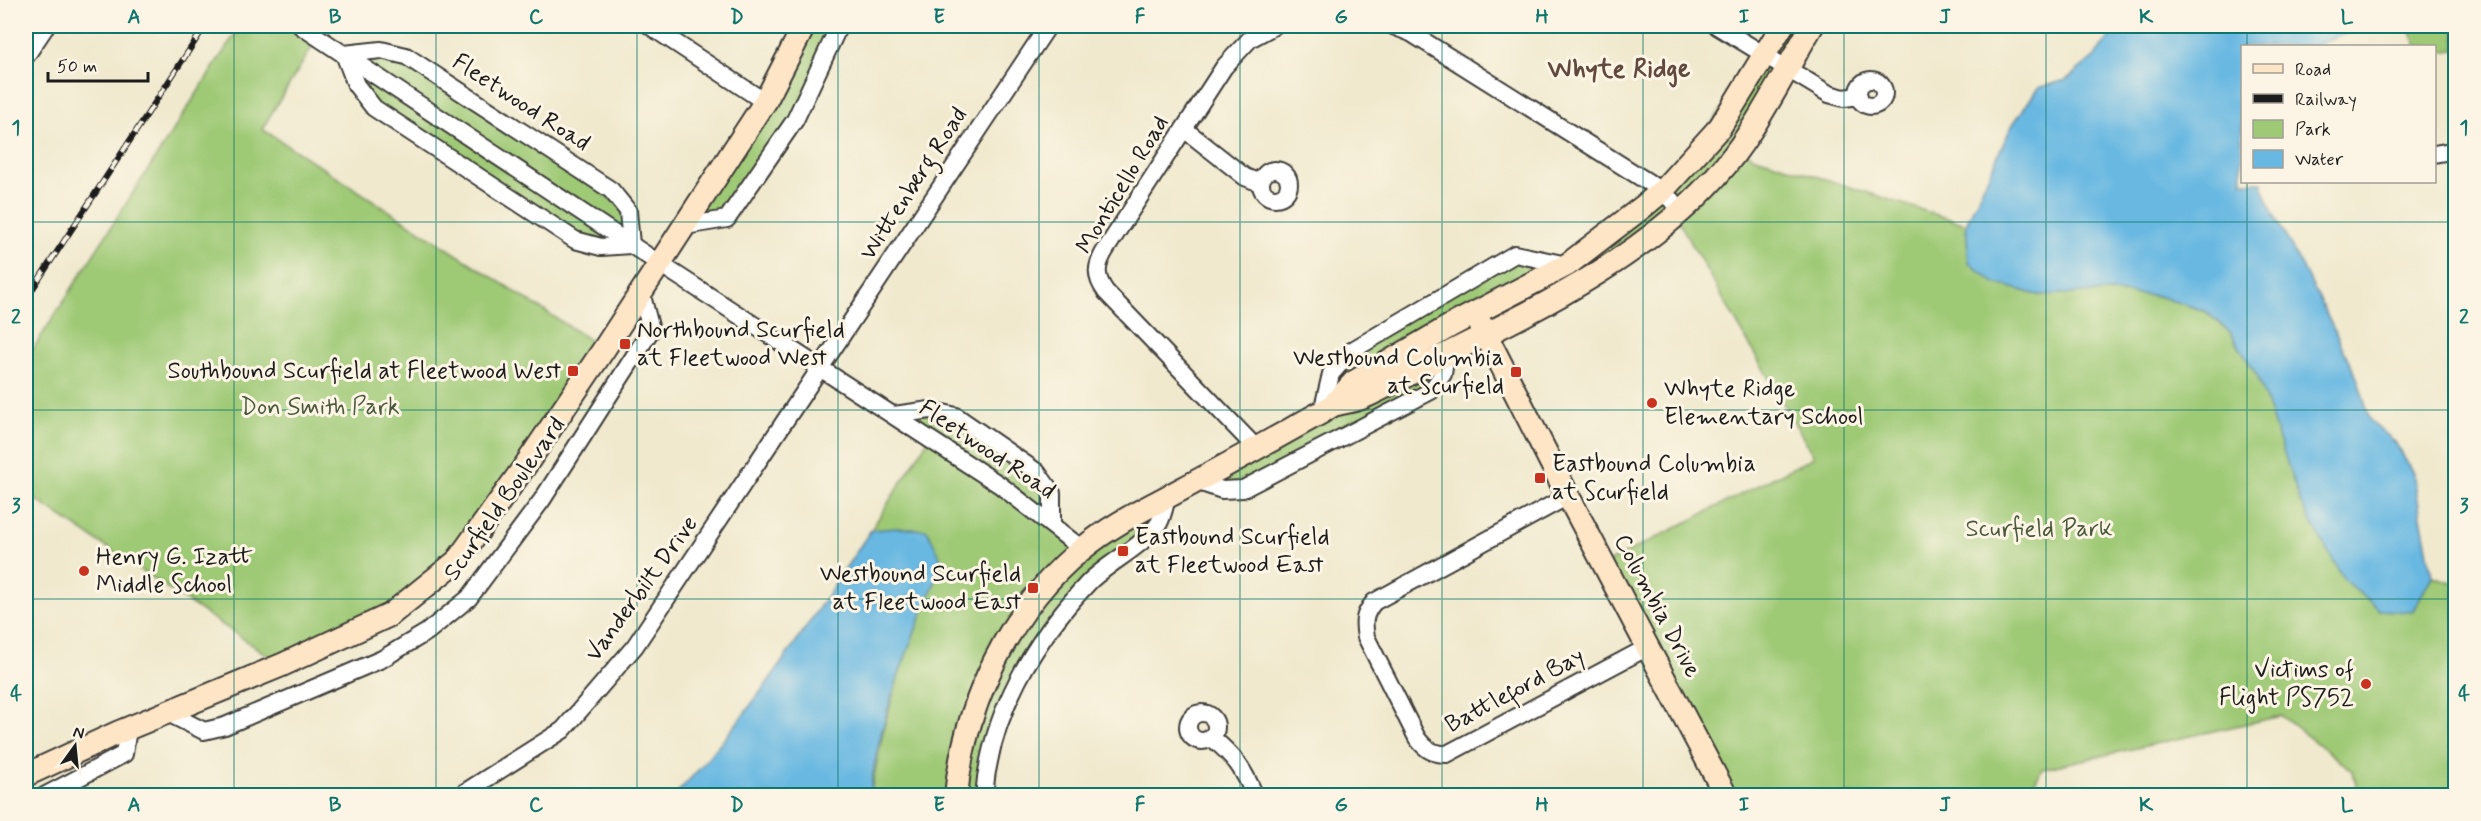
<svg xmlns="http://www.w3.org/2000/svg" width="2481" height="821" font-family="Mynerve,sans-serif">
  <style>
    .green { fill: #9ec975; stroke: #5d7248; stroke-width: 1.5 }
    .water { fill: #67b8e2; stroke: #426a7f; stroke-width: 1.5 }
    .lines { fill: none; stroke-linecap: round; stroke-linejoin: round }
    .street-casing { stroke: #3c3b37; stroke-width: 20 }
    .secondary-casing { stroke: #3c3b37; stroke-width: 26 }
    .street { stroke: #fff; stroke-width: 16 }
    .secondary { stroke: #fee5c5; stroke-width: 22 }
    .rail-casing { stroke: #1c1c1c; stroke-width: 6 }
    .rail { stroke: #fcf5e5; stroke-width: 4; stroke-dasharray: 11; stroke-linecap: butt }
    .grid { fill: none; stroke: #0f766e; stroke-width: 1.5; stroke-opacity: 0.55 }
    .poi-dot { fill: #c8321e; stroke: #fcf5e5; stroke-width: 2 }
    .labels { text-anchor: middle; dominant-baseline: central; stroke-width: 6; stroke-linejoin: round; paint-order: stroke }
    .street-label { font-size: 24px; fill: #1c1c1c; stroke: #fcf5e5 }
    .poi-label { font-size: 24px; fill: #1c1c1c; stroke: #fcf5e5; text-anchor: start }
    .park-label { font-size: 24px; fill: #4a593b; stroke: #fcf5e5 }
    .neighbourhood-label { font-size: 26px; font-weight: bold; fill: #62493e; stroke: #fcf5e5 }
    .neatline { fill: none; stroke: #0f766e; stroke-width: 2 }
    .grid-label { font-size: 20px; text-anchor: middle; font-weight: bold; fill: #0f766e }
  </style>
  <rect width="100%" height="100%" fill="#fcf5e5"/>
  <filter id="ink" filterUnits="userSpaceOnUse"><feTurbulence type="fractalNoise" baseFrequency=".0167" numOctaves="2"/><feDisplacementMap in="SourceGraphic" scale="12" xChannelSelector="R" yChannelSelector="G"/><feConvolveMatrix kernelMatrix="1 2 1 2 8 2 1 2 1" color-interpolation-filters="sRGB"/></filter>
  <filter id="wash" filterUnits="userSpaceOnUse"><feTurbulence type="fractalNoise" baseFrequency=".008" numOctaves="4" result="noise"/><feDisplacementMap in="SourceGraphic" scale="24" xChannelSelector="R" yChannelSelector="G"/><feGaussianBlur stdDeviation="1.35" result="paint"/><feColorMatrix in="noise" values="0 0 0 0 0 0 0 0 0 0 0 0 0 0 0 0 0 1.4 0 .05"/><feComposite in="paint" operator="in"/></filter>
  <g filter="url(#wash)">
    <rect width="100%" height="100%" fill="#f0e9ce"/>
    <g class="green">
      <polygon points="240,26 325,26 262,129 604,349 457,561 390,615 282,665 26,493 26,360"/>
      <polygon points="804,26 839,26 795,120 727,219 685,226"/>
      <polygon points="1782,26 1812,26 1738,148 1753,156 1966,224 1969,263 2112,292 2158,296 2205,311 2231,333 2258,377 2279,434 2412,612 2432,576 2455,583 2455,795 2358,795 2353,771 2281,716 2042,769 2028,795 1726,795 1605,564 1814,457 1676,217 1463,347 1431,391 1243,489 1196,481 1322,412 1351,351 1515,254 1567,265 1662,191"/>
      <polygon points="2408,26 2455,26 2455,50 2435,52 2434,46 2417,46"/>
      <polygon points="344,54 406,56 628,211 631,245 601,247 374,108"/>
      <polygon points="930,410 1037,472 1052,524 1082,548 1167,497 1160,521 1090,581 1017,683 984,795 870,796 884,727 901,667 921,616 926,530 871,530 928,440 894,415"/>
    </g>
    <g class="water">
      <polygon points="2118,26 2387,26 2336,36 2316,46 2242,46 2242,182 2261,182 2273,213 2318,296 2358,380 2370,420 2395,442 2413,473 2432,576 2412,612 2380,610 2345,581 2301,504 2258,377 2231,333 2205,311 2158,296 2112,292 2038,295 1995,283 1969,263 1966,224 2011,127 2038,88 2066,80 2095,56"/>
      <path d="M897,528L927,530L943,563C912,637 879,715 870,795H675C751,716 809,622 871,530Z"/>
    </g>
  </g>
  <g filter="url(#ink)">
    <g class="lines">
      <defs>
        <g id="street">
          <polyline points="301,26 660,264 1000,485 1082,549"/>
          <polyline points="650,26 765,102"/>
          <polyline points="1393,26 1411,33 1648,182 1683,209"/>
          <polyline points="1717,26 1829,94 1844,98 1859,96"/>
          <polygon points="381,50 406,56 611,190 628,211 631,245 601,247 575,240 374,108 356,85 344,54"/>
          <polyline points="26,56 46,26"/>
          <circle cx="1871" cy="93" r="13"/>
          <polyline points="1184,129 1245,177 1260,183"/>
          <polyline points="2434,154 2456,150"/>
          <circle cx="1275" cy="184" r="14"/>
          <polyline points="685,226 727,219 795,120 839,26"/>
          <polyline points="1322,412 1331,374 1351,351 1515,254 1567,265"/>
          <polyline points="894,415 930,410 956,416 1037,472 1052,493 1052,524"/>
          <path d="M1257,449L1106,292C1094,276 1096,265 1106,249L1224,67L1250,39L1274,26"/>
          <polyline points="1196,481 1222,490 1243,489 1431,391 1443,374 1446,354"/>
          <path d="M1568,496L1374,602C1364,614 1363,621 1366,637L1417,738C1426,750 1433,754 1447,754L1648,647"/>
          <circle cx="1202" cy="727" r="14"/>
          <polyline points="168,713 204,731 225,726 382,659 427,632 469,598 542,500 651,330 641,292"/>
          <path d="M1211,737C1235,757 1243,768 1255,796"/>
          <polyline points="44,796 124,754 128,729"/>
          <polyline points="459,796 563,730 635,646 1048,26"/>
          <path d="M984,796C990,714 1034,640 1089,582C1109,562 1144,546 1159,523C1163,516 1165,505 1167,497"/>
        </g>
        <g id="secondary">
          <polyline points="1480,323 1568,496 1726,796"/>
          <path d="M1333,405C1344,402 1355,401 1364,397C1392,385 1418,368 1445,355C1544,306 1654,252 1726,165C1760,123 1784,72 1812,26"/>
          <polyline points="26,775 117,733 282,665 390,615 457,561 527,463 604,349 765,102 804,26"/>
          <path d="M956,796C964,705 1010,608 1081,550C1112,524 1147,508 1182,489C1229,464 1275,438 1322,412L1333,405L1354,382L1452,325L1567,265L1644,206L1662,191L1720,127L1782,26"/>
        </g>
      </defs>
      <use href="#street" class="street-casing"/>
      <use href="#secondary" class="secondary-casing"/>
      <use href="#street" class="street"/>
      <use href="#secondary" class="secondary"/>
      <defs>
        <polyline id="rail" points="26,299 205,26"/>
      </defs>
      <use href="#rail" class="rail-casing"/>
      <use href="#rail" class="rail"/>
    </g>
  </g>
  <path class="grid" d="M234,26V796M436,26V796M637,26V796M838,26V796M1039,26V796M1240,26V796M1442,26V796M1643,26V796M1844,26V796M2046,26V796M2247,26V46M2247,182V796M26,222H2456M26,410H2456M26,599H2456"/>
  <g class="poi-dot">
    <rect x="619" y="338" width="12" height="12" rx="3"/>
    <rect x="567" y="365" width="12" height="12" rx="3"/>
    <rect x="1510" y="366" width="12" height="12" rx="3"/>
    <circle cx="1652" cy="403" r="6"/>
    <rect x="1534" y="472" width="12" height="12" rx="3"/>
    <rect x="1117" y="545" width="12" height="12" rx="3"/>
    <circle cx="84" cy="571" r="6"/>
    <rect x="1027" y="582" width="12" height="12" rx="3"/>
    <circle cx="2366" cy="684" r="6"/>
  </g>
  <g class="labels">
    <g class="street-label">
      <text transform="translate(521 103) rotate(33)">Fleetwood Road</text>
      <text transform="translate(914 184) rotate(-57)">Wittenberg Road</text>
      <text transform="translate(1123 185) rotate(-59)">Monticello Road</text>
      <text transform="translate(987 450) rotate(34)">Fleetwood Road</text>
      <text transform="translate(505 499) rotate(-55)">Scurfield Boulevard</text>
      <text transform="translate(642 589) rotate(-54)">Vanderbilt Drive</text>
      <text transform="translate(1657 606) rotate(62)">Columbia Drive</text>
      <text transform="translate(1515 691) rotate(-28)">Battleford Bay</text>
    </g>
    <g class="poi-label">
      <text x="637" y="330">Northbound Scurfield<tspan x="637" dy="28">at Fleetwood West</tspan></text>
      <text x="1504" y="358" text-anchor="end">Westbound Columbia<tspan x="1504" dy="28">at Scurfield</tspan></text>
      <text x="561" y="371" text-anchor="end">Southbound Scurfield at Fleetwood West</text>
      <text x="1664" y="389">Whyte Ridge<tspan x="1664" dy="28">Elementary School</tspan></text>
      <text x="1552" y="464">Eastbound Columbia<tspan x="1552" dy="28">at Scurfield</tspan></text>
      <text x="1135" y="537">Eastbound Scurfield<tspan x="1135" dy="28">at Fleetwood East</tspan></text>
      <text x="96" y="557">Henry G. Izatt<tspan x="96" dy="28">Middle School</tspan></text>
      <text x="1021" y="574" text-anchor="end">Westbound Scurfield<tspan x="1021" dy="28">at Fleetwood East</tspan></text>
      <text x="2354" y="670" text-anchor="end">Victims of<tspan x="2354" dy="28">Flight PS752</tspan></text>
    </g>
    <g class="park-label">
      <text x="320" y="407">Don Smith Park</text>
      <text x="2039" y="529">Scurfield Park</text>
    </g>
    <g class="neighbourhood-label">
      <text x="1619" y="70">Whyte Ridge</text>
    </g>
  </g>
  <rect width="2481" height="821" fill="none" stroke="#fcf5e5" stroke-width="66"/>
  <rect x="2241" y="45" width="195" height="138" fill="#fcf5e5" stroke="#a29e95" stroke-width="1.5"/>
  <rect x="2253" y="64" width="30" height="9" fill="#fee5c5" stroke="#a29e95" stroke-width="1.5"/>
  <text x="2295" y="75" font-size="18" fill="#1c1c1c">Road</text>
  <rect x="2253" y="94" width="30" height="9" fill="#1c1c1c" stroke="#a29e95" stroke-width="1.5"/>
  <text x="2295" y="105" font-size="18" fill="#1c1c1c">Railway</text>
  <rect x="2253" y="120" width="30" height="18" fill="#9ec975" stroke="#a29e95" stroke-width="1.5"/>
  <text x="2295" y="135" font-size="18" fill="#1c1c1c">Park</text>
  <rect x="2253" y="150" width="30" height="18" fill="#67b8e2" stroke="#a29e95" stroke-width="1.5"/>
  <text x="2295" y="165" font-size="18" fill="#1c1c1c">Water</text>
  <g transform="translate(75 746) rotate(15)" stroke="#fcf5e5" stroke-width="4.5" paint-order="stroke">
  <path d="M0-4.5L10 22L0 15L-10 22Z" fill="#1c1c1c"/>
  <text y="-9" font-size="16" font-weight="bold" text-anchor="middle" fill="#1c1c1c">N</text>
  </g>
  <path d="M48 72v9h100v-9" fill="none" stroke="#1c1c1c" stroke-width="3"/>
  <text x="57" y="72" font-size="18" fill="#1c1c1c" stroke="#fcf5e5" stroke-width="4.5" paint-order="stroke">50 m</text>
  <rect x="33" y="33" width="2415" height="755" class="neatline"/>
  <g class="grid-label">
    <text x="134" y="23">A</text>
    <text x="335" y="23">B</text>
    <text x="536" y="23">C</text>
    <text x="737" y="23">D</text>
    <text x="939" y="23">E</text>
    <text x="1140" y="23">F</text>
    <text x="1341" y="23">G</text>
    <text x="1542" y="23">H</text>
    <text x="1744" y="23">I</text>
    <text x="1945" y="23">J</text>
    <text x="2146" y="23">K</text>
    <text x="2347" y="23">L</text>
    <text x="16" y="134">1</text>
    <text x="2464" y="134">1</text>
    <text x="16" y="323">2</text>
    <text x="2464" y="323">2</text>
    <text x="16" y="512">3</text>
    <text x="2464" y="512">3</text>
    <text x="16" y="700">4</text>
    <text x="2464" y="700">4</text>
    <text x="134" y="811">A</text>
    <text x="335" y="811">B</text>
    <text x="536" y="811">C</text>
    <text x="737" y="811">D</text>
    <text x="939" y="811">E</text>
    <text x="1140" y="811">F</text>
    <text x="1341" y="811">G</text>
    <text x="1542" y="811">H</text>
    <text x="1744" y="811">I</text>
    <text x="1945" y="811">J</text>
    <text x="2146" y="811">K</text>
    <text x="2347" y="811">L</text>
  </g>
</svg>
